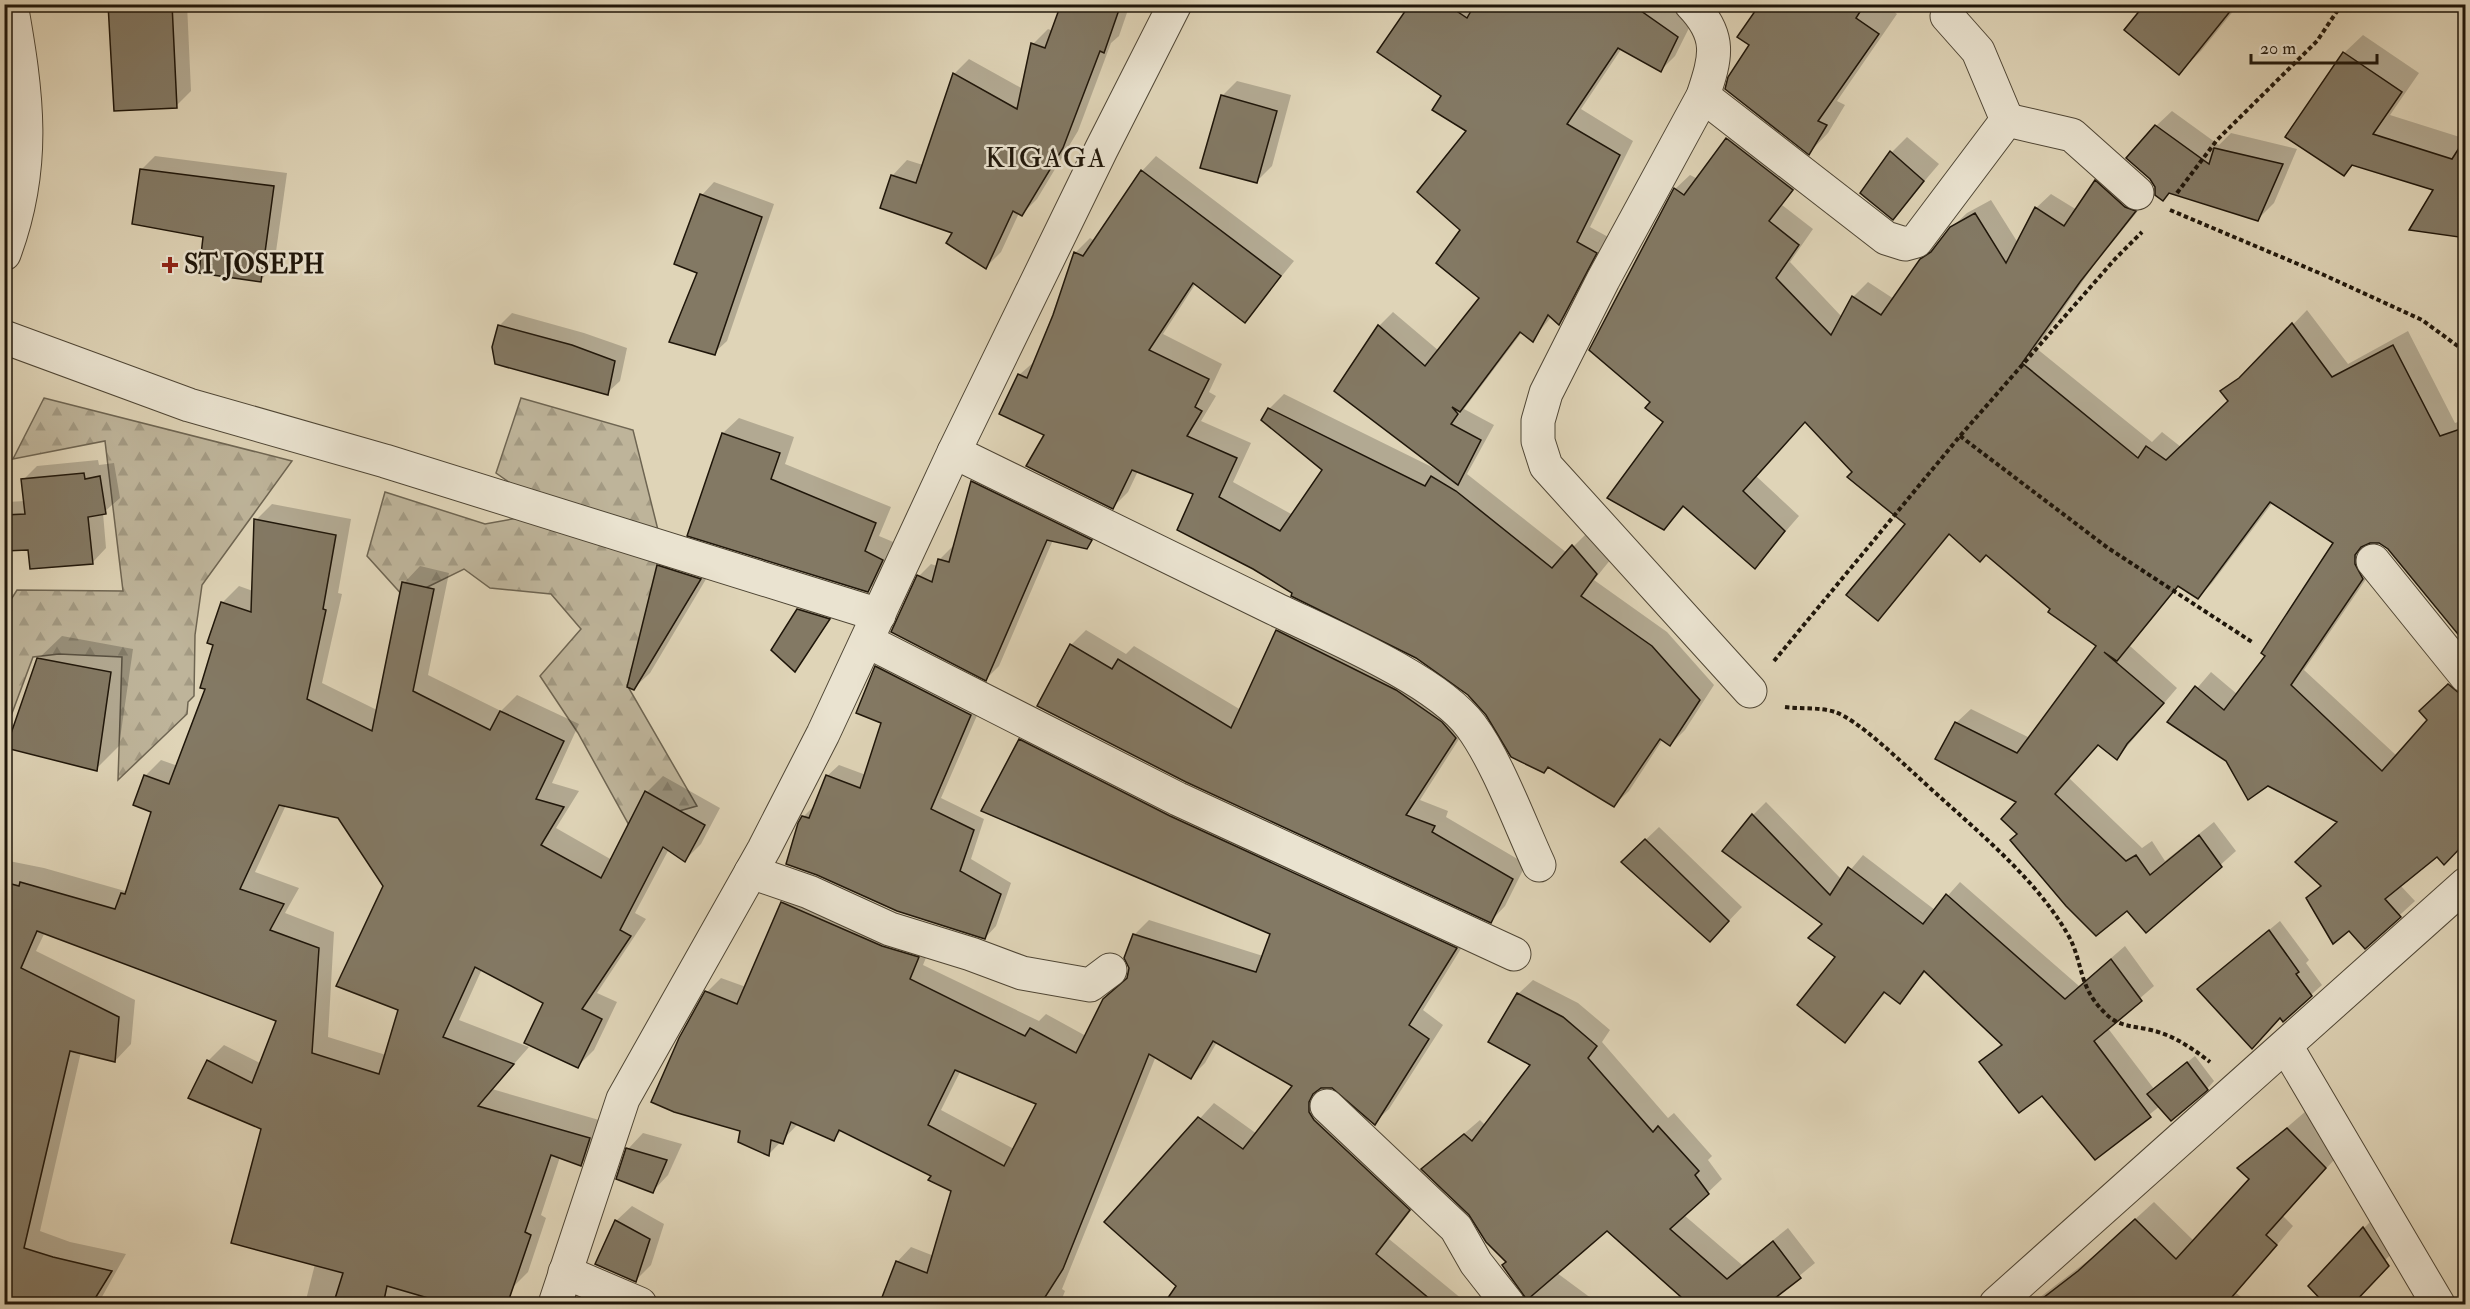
<svg xmlns="http://www.w3.org/2000/svg" width="2470" height="1309" font-family="'IM FELL Double Pica',serif">
  <style>
    .forest { fill: url(#forest-firs); stroke: #6e6552; stroke-width: 1.5 }
    .shadow { fill: #0003; fill-rule: evenodd }
    .building { fill: #837964; stroke: #1f160a; stroke-width: 1.5; fill-rule: evenodd }
    .lines { fill: none; stroke-linecap: round; stroke-linejoin: round }
    .minor-casing { stroke: #4f4635; stroke-width: 35 }
    .path { stroke: #1f160a; stroke-width: 4; stroke-dasharray: 4.5 3; stroke-linecap: butt }
    .minor { stroke: #eae3d0; stroke-width: 33 }
    .poi-dot { fill: #8f2418; stroke: #eae3d0; stroke-width: 2 }
    .labels { text-anchor: middle; dominant-baseline: central; stroke-width: 5; stroke-linejoin: round; paint-order: stroke }
    .poi-label { font-size: 26px; font-weight: bold; fill: #1f160a; stroke: #eae3d0; text-anchor: start }
    .quarter-label { font-size: 28px; letter-spacing: 1.5px; fill: #1f160a; stroke: #eae3d0 }
  </style>
  <defs>
    <pattern id="forest-firs" width="22" height="20" patternUnits="userSpaceOnUse" patternTransform="scale(1.5)"><rect width="22" height="20" fill="#beb49a"/><path d="M5 1l3.5 6h-7zM16 11l3.5 6h-7z" fill="#a39a83"/></pattern>
  </defs>
  <rect width="100%" height="100%" fill="#dfd4b7"/>
  <filter id="stains"><feTurbulence type="fractalNoise" baseFrequency=".00333" numOctaves="4"/><feColorMatrix values="0 0 0 0 .2 0 0 0 0 .09 0 0 0 0 .02 0 0 0 .5 -.17"/></filter>
  <radialGradient id="worn" r=".72"><stop offset=".6" stop-color="#630" stop-opacity="0"/><stop offset="1" stop-color="#630" stop-opacity=".3"/></radialGradient>
  <g class="forest">
    <polygon points="44,398 292,461 202,585 195,635 194,696 188,702 187,714 118,780 122,657 59,654 33,657 5,732 5,609 17,590 123,591 105,441 13,459"/>
    <polygon points="521,398 633,430 677,606 627,685 697,806 629,825 578,733 540,676 581,629 551,594 490,588 464,569 405,598 367,556 385,492 485,524 551,512 496,473"/>
  </g>
  <g class="shadow">
    <polygon points="110,4 187,4 191,91 176,106"/>
    <polygon points="1062,4 1130,4 1119,36 1111,43 1078,131 1037,199 1022,214 1019,213 1001,252 986,267 954,232 892,176 907,160 923,165 954,74 969,59 1023,89 1033,44 1048,29 1053,31"/>
    <polygon points="1412,4 1666,4 1692,22 1675,56 1661,70 1622,48 1581,109 1633,141 1590,227 1610,238 1574,308 1559,323 1552,316 1532,340 1522,332 1464,409 1494,425 1467,474 1567,553 1588,532 1611,559 1594,580 1667,632 1714,685 1685,730 1670,745 1663,739 1629,791 1614,805 1550,766 1544,772 1467,692 1443,674 1386,640 1294,593 1195,494 1138,471 1128,492 1113,507 1046,435 1019,375 1035,361 1075,253 1090,238 1095,241 1142,171 1156,156 1294,261 1245,321 1196,283 1163,334 1222,364 1209,392 1216,396 1201,421 1251,443 1233,482 1293,515 1324,470 1269,409 1284,394 1440,471 1379,326 1393,312 1439,351 1481,298 1462,230 1468,130 1443,95"/>
    <polygon points="1759,4 1884,4 1897,14 1837,101 1845,105 1828,133 1809,153 1751,44"/>
    <polygon points="2147,4 2239,4 2201,51 2179,73"/>
    <polygon points="2363,35 2419,73 2390,115 2466,139 2435,189 2354,164 2344,174 2344,53"/>
    <polygon points="1237,81 1291,95 1272,166 1256,182 1222,96"/>
    <polygon points="2172,111 2219,145 2231,133 2297,149 2274,203 2258,219 2170,192 2163,199 2156,126"/>
    <polygon points="1742,124 1807,174 1782,205 1813,229 1790,262 1842,317 1853,297 1868,282 1894,299 1921,260 1951,228 1967,213 1991,200 2018,243 2036,208 2051,194 2077,210 2096,181 2110,167 2150,196 2094,265 2036,348 2152,442 2162,432 2181,447 2230,401 2223,391 2254,365 2307,310 2348,364 2408,331 2455,423 2466,419 2466,643 2389,548 2381,542 2369,541 2369,549 2377,563 2304,670 2397,756 2429,720 2436,696 2466,672 2466,841 2437,855 2400,885 2415,901 2365,947 2349,929 2308,898 2322,885 2339,822 2227,760 2169,721 2211,672 2237,694 2267,655 2336,543 2273,502 2212,583 2198,598 2179,585 2130,646 2177,688 2117,758 2099,744 2069,778 2142,848 2152,841 2165,861 2214,822 2236,851 2146,931 2127,909 2019,834 2018,802 1956,723 1971,709 2030,738 2098,645 1987,554 1951,533 1878,619 1908,524 1805,420 1756,476 1799,516 1755,567 1685,506 1664,529 1665,422 1652,402 1675,189 1690,175 1698,179 1727,139"/>
    <polygon points="1907,137 1939,164 1893,218 1892,152"/>
    <polygon points="155,156 287,173 274,266 261,280 205,235 141,170"/>
    <polygon points="714,182 774,204 727,341 714,353 699,272 702,195"/>
    <polygon points="512,313 584,333 627,348 620,381 607,393 499,326"/>
    <polygon points="739,418 794,437 785,464 891,507 879,536 898,544 884,575 868,590 689,535 723,433"/>
    <polygon points="98,460 99,465 114,463 120,498 103,513 106,548 92,563 29,548 4,549 4,505 7,502 25,501 23,480 37,466"/>
    <polygon points="985,470 1099,534 1086,547 1053,540 999,666 986,679 919,576 931,564 937,566 939,560 952,547 955,548 973,482"/>
    <path d="M272,504L351,519L338,593L342,594L322,683L377,710L404,583L420,566L449,573L428,675L501,711L517,695L579,724L552,783L579,791L556,828L612,860L647,792L663,776L720,808L701,844L685,860L669,849L635,913L646,919L597,993L617,1002L594,1050L578,1066L545,1002L482,969L459,1020L529,1047L492,1089L606,1122L597,1148L581,1164L560,1157L541,1215L546,1218L528,1272L511,1289L455,1304H305L315,1264L263,1128L208,1061L224,1045L262,1064L278,1020L45,932L36,951L135,1000L131,1044L115,1061L81,1052L40,1231L70,1242L126,1254L98,1304H4V860L44,868L125,891L128,887L153,811L145,776L161,760L178,766L207,688L222,603L239,586L253,591L256,520ZM286,805L339,817L384,885L400,1009L386,1055L328,1037L334,932L285,913L299,888L255,872Z"/>
    <polygon points="674,550 715,564 650,673 634,688 658,566"/>
    <polygon points="806,602 836,612 795,669 798,610"/>
    <polygon points="1292,616 1470,722 1420,800 1448,811 1446,817 1526,864 1505,906 1491,921 1071,645 1086,630 1126,654 1134,646 1241,710 1277,631"/>
    <polygon points="62,636 133,649 119,746 96,769 38,659"/>
    <polygon points="888,656 982,704 941,798 984,819 971,859 1011,883 996,926 985,938 803,817 815,805 827,776 839,765 866,775 883,722 877,667"/>
    <path d="M1035,726L1470,934L1423,1010L1443,1025L1389,1109L1374,1123L1332,1086L1322,1087L1323,1097L1423,1195L1389,1239L1468,1304H1252L1178,1286L1106,1222L1214,1103L1257,1134L1294,1086L1217,1042L1205,1063L1191,1077L1156,1056L1062,1289L1065,1291L1060,1304H881L897,1262L911,1247L934,1256L953,1190L933,1175L842,1130L834,1139L798,1124L769,1154L741,1130L707,992L721,978L746,987L782,903L796,889L932,943L923,965L1039,1021L1046,1014L1086,1036L1104,1000L1129,976L1134,935L1149,920L1263,956L1272,933L1020,740ZM961,1070L1038,1103L1014,1149L941,1110Z"/>
    <polygon points="1766,802 1842,880 1863,855 1935,910 1960,882 2079,986 2125,946 2154,986 2107,1027 2154,1089 2195,1056 2214,1081 2207,1089 2160,1106 2095,1158 2042,1094 1981,1062 2002,1043 1926,971 1900,1002 1886,992 1844,1041 1837,957 1824,924 1753,815"/>
    <polygon points="1659,827 1742,907 1723,927 1636,849"/>
    <polygon points="2280,921 2309,960 2306,963 2322,985 2283,1020 2210,979"/>
    <polygon points="1533,980 1578,1003 1610,1030 1602,1042 1668,1118 1674,1113 1712,1156 1708,1160 1722,1179 1684,1215 1742,1265 1788,1228 1815,1263 1777,1294 1786,1304 1688,1304 1690,1302 1607,1229 1557,1273 1599,1304 1527,1304 1528,1300 1504,1265 1508,1261 1470,1214 1423,1169 1480,1120 1486,1126 1532,1064 1518,994"/>
    <polygon points="2306,1111 2343,1150 2283,1216 2293,1226 2236,1293 2251,1304 2031,1304 2098,1253 2154,1202 2194,1241 2251,1179 2240,1168"/>
    <polygon points="643,1133 682,1144 668,1175 653,1191 628,1149"/>
    <polygon points="632,1206 664,1224 651,1265 636,1280 616,1221"/>
    <polygon points="2379,1213 2400,1245 2342,1304 2364,1228"/>
  </g>
  <g class="building">
    <polygon points="108,4 172,4 177,108 114,111"/>
    <polygon points="1061,4 1121,4 1104,53 1100,51 1063,148 1022,216 1013,211 986,269 946,243 952,233 880,208 891,175 916,183 953,73 1017,109 1031,43 1045,48"/>
    <polygon points="1410,4 1446,4 1467,18 1475,4 1631,4 1678,37 1661,72 1618,48 1567,124 1620,155 1577,242 1597,253 1559,325 1548,315 1533,342 1520,332 1460,412 1452,407 1458,414 1451,424 1481,440 1458,485 1334,391 1378,325 1425,366 1479,298 1436,263 1460,230 1417,192 1466,131 1432,110 1441,96 1377,52"/>
    <polygon points="1760,4 1865,4 1856,18 1879,34 1818,121 1827,125 1809,155 1725,89 1728,77 1749,45 1737,37"/>
    <polygon points="2145,4 2236,4 2179,75 2124,30"/>
    <polygon points="2343,52 2402,92 2373,134 2452,159 2466,137 2466,238 2409,230 2433,190 2352,165 2344,176 2285,137"/>
    <polygon points="1221,95 1277,111 1257,183 1200,168"/>
    <polygon points="2155,125 2209,164 2214,148 2283,164 2258,221 2169,193 2163,201 2155,195 2155,187 2150,179 2126,158"/>
    <polygon points="1726,138 1793,190 1769,221 1799,245 1776,278 1831,335 1852,296 1881,315 1920,259 1931,252 1950,227 1975,213 2006,263 2035,207 2064,226 2095,180 2125,207 2136,211 2080,282 2022,363 2138,458 2146,446 2166,460 2228,401 2220,391 2239,378 2292,323 2332,377 2393,345 2440,436 2466,427 2466,644 2388,549 2379,543 2370,543 2361,547 2355,555 2355,564 2363,579 2291,685 2382,771 2427,720 2419,711 2448,684 2459,693 2466,694 2466,842 2444,865 2437,857 2385,899 2401,917 2365,949 2349,931 2333,944 2306,898 2321,886 2295,862 2337,822 2268,786 2248,800 2226,761 2167,722 2195,686 2224,710 2265,656 2261,653 2333,543 2270,502 2198,599 2178,586 2117,661 2104,652 2164,703 2127,744 2117,760 2098,745 2055,794 2126,861 2136,855 2150,875 2199,835 2222,867 2146,933 2127,911 2096,936 2066,906 2010,840 2017,834 2001,819 2016,802 1935,759 1955,722 2017,753 2096,646 2048,612 2050,609 1986,555 1980,562 1949,534 1878,621 1846,595 1905,524 1847,477 1852,472 1805,422 1743,491 1785,531 1755,569 1683,506 1664,530 1607,498 1663,422 1645,408 1650,402 1589,350 1674,188 1684,195"/>
    <polygon points="1890,151 1924,181 1893,220 1860,193"/>
    <polygon points="140,169 274,186 261,282 199,273 203,237 132,224"/>
    <polygon points="1141,170 1281,276 1245,323 1193,283 1149,350 1209,379 1195,407 1202,411 1187,436 1237,458 1219,497 1280,531 1322,470 1261,420 1268,408 1425,486 1431,476 1456,491 1552,568 1572,545 1597,574 1581,596 1652,646 1700,700 1670,746 1660,739 1614,807 1548,767 1544,773 1511,757 1486,715 1468,695 1416,658 1291,596 1292,593 1253,569 1177,530 1193,494 1132,470 1113,509 1026,466 1044,435 999,414 1018,374 1027,378 1053,315 1074,252 1083,256"/>
    <polygon points="700,194 762,217 715,355 669,342 697,273 674,264"/>
    <polygon points="498,325 572,345 615,361 608,395 495,364 492,347"/>
    <polygon points="722,433 780,453 771,479 876,523 865,551 883,560 868,592 687,536"/>
    <polygon points="84,473 85,479 100,476 106,514 88,517 93,564 30,569 28,550 4,551 4,515 25,514 21,479"/>
    <polygon points="971,481 1092,540 1087,549 1047,540 986,681 891,632 917,575 932,582 938,559 949,562"/>
    <path d="M254,519L336,535L323,609L326,610L307,699L372,731L402,582L434,589L413,691L490,730L500,711L564,741L536,799L564,807L541,845L601,878L645,791L705,825L685,862L663,847L620,930L631,936L582,1009L602,1019L578,1068L524,1043L543,1003L475,967L443,1037L514,1064L478,1106L590,1138L581,1166L551,1155L525,1232L531,1235L507,1305H452L387,1286L383,1305H333L343,1273L231,1243L261,1129L188,1098L207,1060L252,1083L276,1021L37,931L21,968L119,1017L115,1062L70,1051L24,1248L53,1257L112,1271L91,1305H4V882L19,886L20,882L115,909L121,893L125,894L151,812L133,805L144,775L169,784L205,689L200,688L213,645L207,643L221,602L251,612ZM279,805L338,818L383,886L336,986L398,1010L379,1074L312,1053L319,948L270,930L284,904L240,889Z"/>
    <polygon points="657,565 701,579 634,690 627,687"/>
    <polygon points="797,609 830,619 795,672 771,650"/>
    <polygon points="1276,630 1396,690 1442,722 1456,738 1406,815 1435,826 1432,832 1513,879 1491,923 1186,782 1037,706 1070,644 1112,669 1118,659 1231,728"/>
    <polygon points="37,658 111,672 97,771 6,748"/>
    <polygon points="875,666 971,715 931,809 974,830 960,871 1001,894 985,939 897,911 817,875 786,864 798,823 802,816 809,818 826,775 860,788 881,723 856,713"/>
    <path d="M1019,739L1170,816L1457,948L1409,1025L1429,1039L1375,1125L1332,1088H1321L1313,1094L1309,1102V1112L1314,1120L1410,1210L1376,1254L1437,1305H1163L1176,1286L1104,1222L1198,1117L1243,1149L1292,1086L1213,1041L1191,1079L1149,1054L1063,1269L1040,1305H879L896,1261L927,1273L951,1191L928,1180L931,1176L839,1130L834,1141L791,1122L783,1144L771,1140L769,1156L738,1142L740,1131L674,1112L651,1102L679,1038L705,991L737,1004L781,902L882,946L919,957L910,979L1025,1036L1030,1028L1076,1053L1103,999L1127,978L1129,968L1124,958L1133,934L1256,972L1270,934L981,811ZM955,1070L1036,1104L1004,1166L928,1125Z"/>
    <polygon points="1752,814 1830,895 1848,867 1923,924 1946,894 2065,999 2111,959 2142,1001 2094,1041 2151,1117 2095,1160 2042,1096 2019,1113 1979,1062 2002,1045 1924,971 1900,1004 1884,992 1845,1043 1797,1005 1835,957 1808,938 1822,924 1722,851"/>
    <polygon points="1645,839 1729,921 1710,942 1621,862"/>
    <polygon points="2269,930 2299,972 2296,974 2312,996 2283,1022 2280,1018 2252,1049 2197,989"/>
    <polygon points="1517,993 1563,1017 1597,1046 1588,1058 1653,1132 1658,1126 1699,1171 1695,1175 1709,1194 1670,1229 1727,1279 1773,1241 1801,1278 1766,1305 1690,1305 1607,1231 1527,1300 1502,1265 1506,1262 1486,1242 1469,1215 1421,1169 1464,1134 1472,1141 1530,1065 1488,1042"/>
    <polygon points="2187,1062 2208,1090 2171,1121 2147,1094"/>
    <polygon points="2287,1128 2326,1168 2266,1235 2277,1245 2225,1305 2034,1305 2078,1271 2135,1219 2176,1259 2249,1179 2237,1168"/>
    <polygon points="626,1148 667,1160 653,1193 616,1179"/>
    <polygon points="615,1220 650,1239 636,1282 595,1264"/>
    <polygon points="2363,1227 2389,1266 2352,1305 2326,1305 2308,1286"/>
  </g>
  <g class="lines">
    <defs>
      <g id="minor">
        <path d="M1691,4C1722,36 1716,57 1703,96L1603,280L1546,393L1538,421V441L1546,466L1750,691"/>
        <polyline points="1947,16 1978,51 2007,120"/>
        <polyline points="1703,96 1886,238 1905,244 1916,241 2007,120 2072,135 2137,193"/>
        <path d="M4,254C37,166 27,94 11,4"/>
        <polyline points="4,337 189,405 385,461 879,615"/>
        <path d="M954,452C1059,503 1164,554 1269,606C1324,633 1435,678 1471,726C1497,761 1520,824 1539,865"/>
        <polyline points="2373,561 2466,676"/>
        <polyline points="867,641 1178,799 1514,954"/>
        <polyline points="751,872 809,892 890,929 971,954 1022,973 1090,985 1110,970"/>
        <polyline points="2286,1046 2438,1304"/>
        <polyline points="1327,1106 1456,1228 1476,1263 1508,1304"/>
        <polyline points="565,1272 640,1304"/>
        <polyline points="555,1304 623,1099 764,849 823,734 954,452 1101,150 1175,4"/>
        <polyline points="1996,1304 2466,884"/>
      </g>
    </defs>
    <use href="#minor" class="minor-casing"/>
    <g class="path">
      <polyline points="2177,193 2217,140 2317,41 2342,4"/>
      <polyline points="2170,210 2324,275 2422,320 2466,352"/>
      <polyline points="1960,436 2108,548 2252,642"/>
      <polyline points="1774,661 1960,436 2115,259 2142,232"/>
      <path d="M1785,707C1801,709 1820,707 1835,712C1858,720 1898,759 1917,776C1967,823 2032,873 2067,933C2084,962 2077,986 2105,1013C2118,1027 2134,1026 2151,1030C2173,1035 2192,1048 2210,1062"/>
    </g>
    <use href="#minor" class="minor"/>
  </g>
  <path class="poi-dot" d="M167 256h6v6h6v6h-6v6h-6v-6h-6v-6h6z"/>
  <g class="labels">
    <g class="poi-label">
      <text x="184" y="265">ST JOSEPH</text>
    </g>
    <g class="quarter-label">
      <text x="1046" y="158">KIGAGA</text>
    </g>
  </g>
  <rect width="2470" height="1309" fill="none" stroke="#dfd4b7" stroke-width="24"/>
  <rect x="6" y="6" width="2458" height="1297" fill="none" stroke="#1f160a" stroke-width="3"/>
  <rect x="12" y="12" width="2446" height="1285" fill="none" stroke="#1f160a" stroke-width="1.5"/>
  <path d="M2251 54v9h126v-9" fill="none" stroke="#1f160a" stroke-width="3"/>
  <text x="2260" y="54" font-size="18" fill="#1f160a" stroke="#eae3d0" stroke-width="4.5" paint-order="stroke">20 m</text>
  <rect width="100%" height="100%" filter="url(#stains)"/>
  <rect width="100%" height="100%" fill="url(#worn)"/>
</svg>
